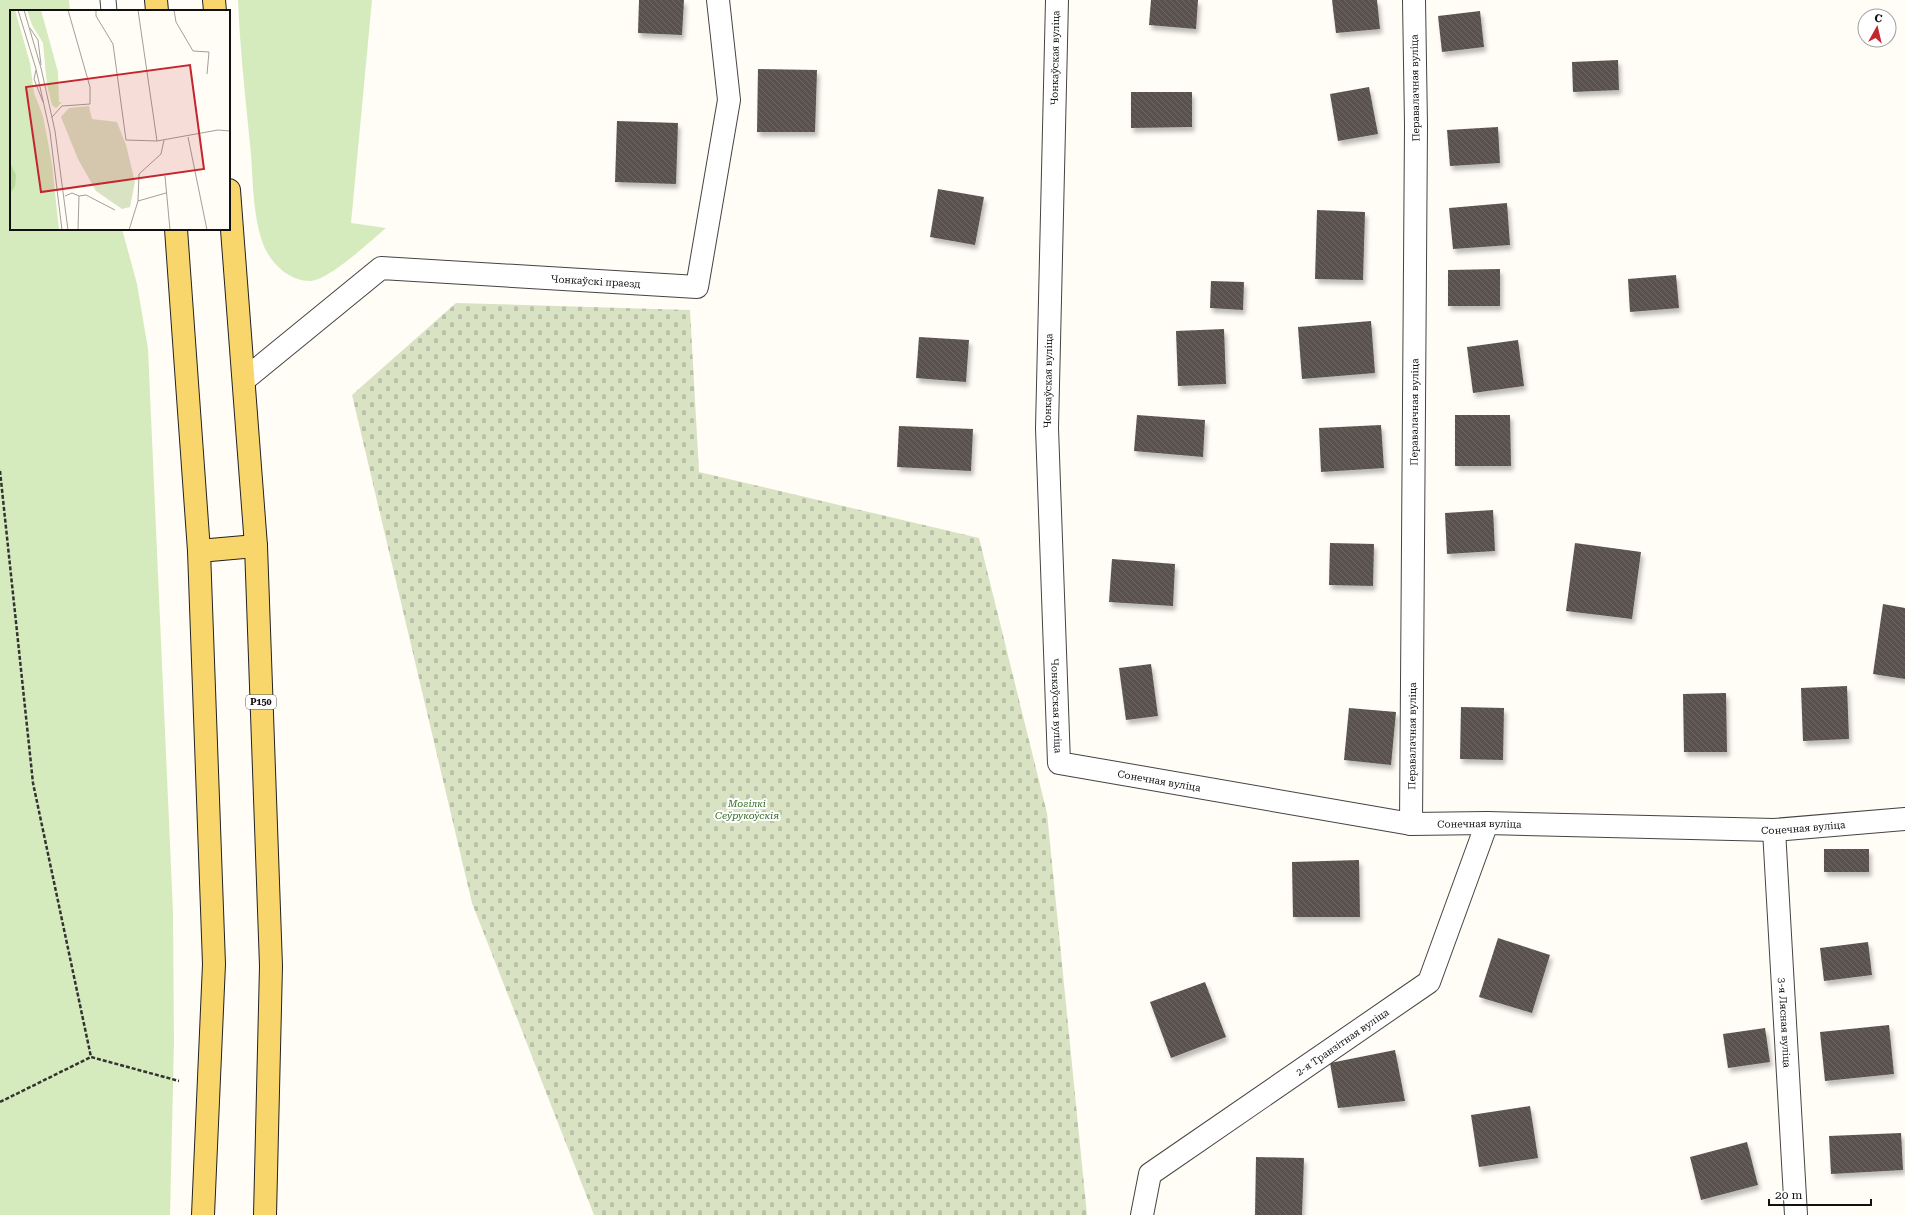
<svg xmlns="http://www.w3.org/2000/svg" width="1905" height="1215" font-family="'Roboto Serif',serif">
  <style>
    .grass { fill: #d5ebbd }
    .cemetery { fill: url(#cemetery-stones) }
    .building { fill: url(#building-back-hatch); filter: url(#shadow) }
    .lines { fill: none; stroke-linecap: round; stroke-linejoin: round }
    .service-casing { stroke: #444; stroke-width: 17 }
    .minor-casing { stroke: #444; stroke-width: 24 }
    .primary-casing { stroke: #222; stroke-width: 24 }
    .path { stroke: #333; stroke-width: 2.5; stroke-dasharray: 4 2; stroke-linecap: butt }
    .service { stroke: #fff; stroke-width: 15 }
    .minor { stroke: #fff; stroke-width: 22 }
    .primary { stroke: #f9d66b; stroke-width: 22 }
    .labels { text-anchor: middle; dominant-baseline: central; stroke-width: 4; stroke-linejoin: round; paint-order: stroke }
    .shield { fill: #fff; stroke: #585858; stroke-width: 1 }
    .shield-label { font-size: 9px; font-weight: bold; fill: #111 }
    .street-label { font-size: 10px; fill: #111; stroke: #fff }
    .park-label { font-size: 10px; font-style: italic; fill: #2f6b1f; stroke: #fff }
    .inset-road { fill: none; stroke: #a09f9a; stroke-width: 1 }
    .view { fill: #c4262e; fill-opacity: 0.15; stroke: #c4262e; stroke-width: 2 }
    .inset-edge { fill: none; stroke: #111; stroke-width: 2 }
  </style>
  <defs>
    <pattern id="cemetery-stones" width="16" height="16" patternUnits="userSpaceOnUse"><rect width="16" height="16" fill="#d9e3c4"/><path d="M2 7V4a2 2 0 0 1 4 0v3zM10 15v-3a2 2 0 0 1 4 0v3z" fill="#b9c2a7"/></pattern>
    <pattern id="building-back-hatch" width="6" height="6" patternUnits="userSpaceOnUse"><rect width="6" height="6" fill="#5a524d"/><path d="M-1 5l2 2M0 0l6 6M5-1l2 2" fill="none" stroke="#6d6662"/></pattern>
    <filter id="shadow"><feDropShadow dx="2.5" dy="4.5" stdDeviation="2" flood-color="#0004"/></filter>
  </defs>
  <rect width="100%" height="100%" fill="#fffdf5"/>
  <g class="grass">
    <polygon points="0,0 69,0 70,11 11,11 11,229 122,229 137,284 148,349 173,912 174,1042 170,1215 0,1215"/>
    <path d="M238,0H372L351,223L386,228C370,241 330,280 310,281C286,281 267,259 261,238C253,212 253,182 251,154C246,103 240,51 238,0Z"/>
  </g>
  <polygon class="cemetery" points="456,303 690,310 699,472 979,538 1047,813 1087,1215 594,1215 472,903 352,395"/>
  <g class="building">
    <polygon points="639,0 684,0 682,35 638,33"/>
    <polygon points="1151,0 1198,0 1196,29 1149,25"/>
    <polygon points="1332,0 1377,0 1380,29 1336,33"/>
    <polygon points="1480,11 1484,47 1442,52 1438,16"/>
    <polygon points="1618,60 1619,90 1573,92 1572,62"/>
    <polygon points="758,69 817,70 815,132 757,132"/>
    <polygon points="1369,87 1378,134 1338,141 1330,94"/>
    <polygon points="1131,92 1192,92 1192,127 1131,128"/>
    <polygon points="617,121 678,123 676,184 615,182"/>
    <polygon points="1498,127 1500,163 1450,166 1447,130"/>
    <polygon points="938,189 984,197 975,245 930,237"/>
    <polygon points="1507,203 1510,245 1453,249 1449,208"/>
    <polygon points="1317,210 1365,212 1363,280 1315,279"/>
    <polygon points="1500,269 1500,306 1448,306 1448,270"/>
    <polygon points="1676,275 1679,308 1630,312 1628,279"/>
    <polygon points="1211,281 1244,282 1243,310 1210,308"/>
    <polygon points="1371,321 1375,373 1302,379 1298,327"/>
    <polygon points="1224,329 1226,384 1178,386 1176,331"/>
    <polygon points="919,337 969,340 966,382 916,378"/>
    <polygon points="1518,340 1524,386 1473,393 1467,347"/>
    <polygon points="1137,415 1205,420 1203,457 1134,451"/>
    <polygon points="1455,415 1510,415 1511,466 1455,466"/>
    <polygon points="1381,425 1384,468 1321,472 1319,428"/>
    <polygon points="899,426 973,429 971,471 897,467"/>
    <polygon points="1493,510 1495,551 1447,554 1445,513"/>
    <polygon points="1330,543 1374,544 1373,586 1329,585"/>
    <polygon points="1575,543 1641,552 1632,619 1566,611"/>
    <polygon points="1112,559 1175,564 1173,606 1109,602"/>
    <polygon points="1883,604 1905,608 1905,679 1873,674"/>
    <polygon points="1151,664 1158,716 1126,720 1119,668"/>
    <polygon points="1847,686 1849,739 1803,741 1801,688"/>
    <polygon points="1726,693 1727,752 1684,752 1683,694"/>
    <polygon points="1461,707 1504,708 1503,760 1460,759"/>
    <polygon points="1349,708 1396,712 1391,765 1344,760"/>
    <rect x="1824" y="849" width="45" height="23"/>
    <polygon points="1359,860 1360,917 1293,917 1292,862"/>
    <polygon points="1498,938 1550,955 1532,1013 1479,997"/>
    <polygon points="1868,942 1872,975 1824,981 1820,948"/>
    <polygon points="1205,982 1226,1037 1171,1058 1150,1002"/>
    <polygon points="1889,1025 1894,1074 1825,1081 1820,1032"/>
    <polygon points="1765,1028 1770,1062 1728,1068 1723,1034"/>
    <polygon points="1395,1050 1405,1101 1338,1108 1330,1063"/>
    <polygon points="1530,1106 1538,1158 1479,1167 1471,1115"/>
    <polygon points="1901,1133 1903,1170 1831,1174 1829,1136"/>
    <polygon points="1747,1142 1758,1185 1701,1200 1690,1157"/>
    <polygon points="1256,1157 1304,1158 1302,1215 1255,1215"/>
  </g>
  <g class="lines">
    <defs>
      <polyline id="service" points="108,0 109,11"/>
      <g id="minor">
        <path id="s1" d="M1057,0L1047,428L1059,763L1411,824L1487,823L1774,830L1905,819"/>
        <path id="s2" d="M244,380L381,268L697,287L729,100L718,0"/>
        <path id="s3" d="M1411,824L1416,125L1414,0"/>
        <path id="s4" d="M1774,830L1796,1215"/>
        <path id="s5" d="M1142,1215L1150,1174L1429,982L1487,823"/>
      </g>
      <g id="primary">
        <polyline points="156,0 157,11"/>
        <polyline points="214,0 215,11"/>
        <polyline points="229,190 256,546 271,966 265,1215"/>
        <polyline points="176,229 199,551 214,964 203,1215"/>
        <polyline points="199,551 256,546"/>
      </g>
    </defs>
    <use href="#service" class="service-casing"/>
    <use href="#minor" class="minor-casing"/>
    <use href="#primary" class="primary-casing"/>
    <g class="path">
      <polyline points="0,471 33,783 91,1057 179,1081"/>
      <polyline points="0,1102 91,1057"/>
    </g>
    <use href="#service" class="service"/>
    <use href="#minor" class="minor"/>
    <use href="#primary" class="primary"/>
  </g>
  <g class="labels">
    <rect class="shield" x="246" y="695" width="30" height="14" rx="3"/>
    <g class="shield-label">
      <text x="261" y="702">Р150</text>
    </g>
    <g class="street-label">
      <text transform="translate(1055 58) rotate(-89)">Чонкаўская вуліца</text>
      <text transform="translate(1415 88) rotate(-91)">Перавалачная вуліца</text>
      <text stroke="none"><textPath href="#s2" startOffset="392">Чонкаўскі праезд</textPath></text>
      <text transform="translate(1048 381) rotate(-89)">Чонкаўская вуліца</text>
      <text stroke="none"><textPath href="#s3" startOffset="412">Перавалачная вуліца</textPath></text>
      <text stroke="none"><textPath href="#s1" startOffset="706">Чонкаўская вуліца</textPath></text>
      <text stroke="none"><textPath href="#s3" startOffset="88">Перавалачная вуліца</textPath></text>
      <text stroke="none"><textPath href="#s1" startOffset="865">Сонечная вуліца</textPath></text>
      <text stroke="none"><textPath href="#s1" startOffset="1189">Сонечная вуліца</textPath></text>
      <text stroke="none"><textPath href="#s1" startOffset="1513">Сонечная вуліца</textPath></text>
      <text stroke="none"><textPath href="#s4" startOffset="193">3-я Лясная вуліца</textPath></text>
      <text stroke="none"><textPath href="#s5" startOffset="275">2-я Транзітная вуліца</textPath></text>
    </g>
    <g class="park-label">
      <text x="747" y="803">Могілкі<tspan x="747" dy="12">Сеўрукоўскія</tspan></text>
    </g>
  </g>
  <g transform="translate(10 10)">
    <rect width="220" height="220" fill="#fffdf5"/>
    <path d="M0,0H5L20,53L24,83L33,106L42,154L49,220H0ZM17,0H31L48,62L49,92H52L46,98L42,95L37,75L33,33L22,15Z" fill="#d5ebbd"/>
    <path d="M0,153L6,165L5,176L0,184Z" fill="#b9dc9c"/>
    <path d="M79,96L82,109L107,112L116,135L125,172L120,197L112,199L86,181L68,149L51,107L59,98Z" fill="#d9e3c4"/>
    <path class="inset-road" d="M8,0L26,59L40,122L52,220M14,0L31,58L45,121L58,220M86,0V6L103,34L116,130L147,131L208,120L220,121M128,0L147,131M164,0L166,12L183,41L199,42L197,64M20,18L28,30L31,55M26,60L24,69L33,92M42,107L52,96L80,94V77L58,0M178,127L197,220M155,166L160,220M55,186L62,183L69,186L68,220M69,186L76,185L105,200M128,191L156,183M119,220L128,191L129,164L151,144L154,130"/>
    <path class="view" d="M180,55L194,159L31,182L16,77Z"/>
    <rect width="220" height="220" class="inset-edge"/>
  </g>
  <g transform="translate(1877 28) rotate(8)"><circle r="19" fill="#ffffff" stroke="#a0a0a0"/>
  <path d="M0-3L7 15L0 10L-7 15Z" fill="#c4262e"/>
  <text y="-6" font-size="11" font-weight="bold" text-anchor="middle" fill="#111111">С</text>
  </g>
  <path d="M1769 1199v6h102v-6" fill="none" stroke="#111111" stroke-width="2"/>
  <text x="1775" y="1199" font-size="12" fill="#111111" stroke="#ffffff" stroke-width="3" paint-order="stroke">20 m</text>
</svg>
